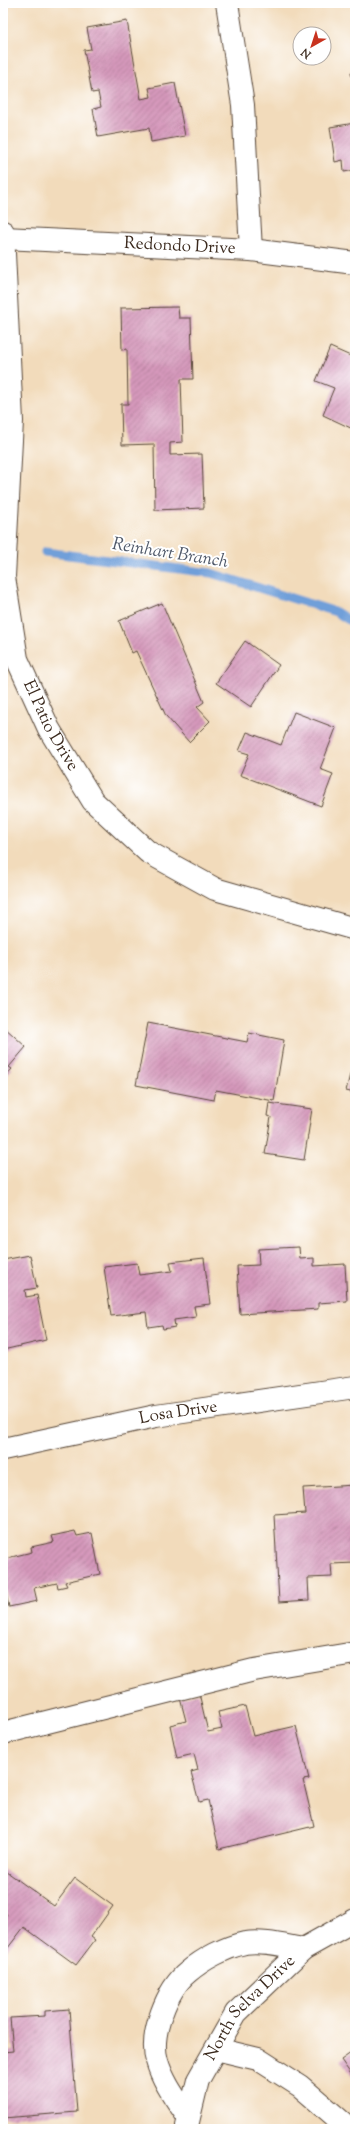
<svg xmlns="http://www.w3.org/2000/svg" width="358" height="2132" font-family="'Sorts Mill Goudy',serif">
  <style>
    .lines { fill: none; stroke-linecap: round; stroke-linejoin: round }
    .stream { stroke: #709fd9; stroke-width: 9 }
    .building { fill: url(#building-hatch) }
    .minor-casing { stroke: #564536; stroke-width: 24 }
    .minor { stroke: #fff; stroke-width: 22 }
    .labels { text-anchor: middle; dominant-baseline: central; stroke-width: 4; stroke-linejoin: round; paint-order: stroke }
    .street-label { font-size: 17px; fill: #3b2a1e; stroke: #fff }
    .water-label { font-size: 18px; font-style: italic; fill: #505969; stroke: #fff }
  </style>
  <defs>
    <pattern id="building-hatch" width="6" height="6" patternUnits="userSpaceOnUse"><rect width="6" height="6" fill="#d598bb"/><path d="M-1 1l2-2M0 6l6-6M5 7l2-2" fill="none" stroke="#ae7c97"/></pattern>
  </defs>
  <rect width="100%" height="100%" fill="#fff"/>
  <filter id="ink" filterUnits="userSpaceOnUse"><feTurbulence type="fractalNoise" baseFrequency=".025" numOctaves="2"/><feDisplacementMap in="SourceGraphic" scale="8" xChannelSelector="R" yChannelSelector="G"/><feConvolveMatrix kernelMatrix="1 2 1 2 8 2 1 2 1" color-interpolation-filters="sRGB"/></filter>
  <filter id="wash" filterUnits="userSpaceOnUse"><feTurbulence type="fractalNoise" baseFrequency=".012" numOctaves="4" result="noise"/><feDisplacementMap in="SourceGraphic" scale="16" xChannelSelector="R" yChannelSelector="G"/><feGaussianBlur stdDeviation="0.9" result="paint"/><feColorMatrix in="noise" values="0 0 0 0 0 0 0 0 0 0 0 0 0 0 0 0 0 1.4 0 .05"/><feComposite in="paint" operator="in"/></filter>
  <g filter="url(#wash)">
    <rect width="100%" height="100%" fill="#f2dbbb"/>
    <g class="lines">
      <polyline class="stream" points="45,552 211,573 336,612 355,624"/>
    </g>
    <g id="blocks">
      <g class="building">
        <polygon points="127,21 141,99 151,97 149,88 175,83 185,136 151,142 149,128 98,137 93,109 101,107 98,92 92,93 84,50 91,49 87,28"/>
        <polygon points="351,72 355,72 355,94 354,94"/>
        <polygon points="355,123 355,170 344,172 343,160 335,162 330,127"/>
        <polygon points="178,307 179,318 191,318 193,379 181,379 183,442 170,443 170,455 202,454 204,508 155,510 154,444 122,445 121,404 128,404 127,349 122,350 121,308"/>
        <polygon points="330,347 355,358 355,430 323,415 334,388 316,381"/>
        <polygon points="162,603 204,702 197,707 210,721 189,742 166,716 136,651 132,653 119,621"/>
        <polygon points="245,641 279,665 251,707 216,683"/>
        <polygon points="294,712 336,728 320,769 333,774 321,806 240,775 249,754 239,751 247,732 281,745"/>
        <polygon points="148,1023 247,1042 249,1033 284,1040 274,1101 216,1090 214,1100 136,1085"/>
        <polygon points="3,1026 26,1047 9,1067 12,1069 3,1079"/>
        <polygon points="352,1066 355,1067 355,1093 346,1091"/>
        <polygon points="269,1103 312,1109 304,1160 265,1154 271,1117 267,1116"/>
        <polygon points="299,1247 300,1259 314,1258 314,1266 345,1264 347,1301 318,1303 318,1309 240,1314 237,1266 259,1265 258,1249"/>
        <polygon points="30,1255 37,1288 25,1290 26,1297 37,1295 46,1340 3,1350 3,1260"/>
        <polygon points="204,1258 210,1304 194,1306 196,1317 174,1320 175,1327 163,1329 162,1325 148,1327 146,1312 111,1316 104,1267 137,1263 139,1275 172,1271 170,1262"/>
        <polygon points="355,1485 355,1563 331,1564 332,1577 308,1578 309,1600 279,1602 274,1515 305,1513 303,1488"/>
        <polygon points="75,1531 77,1536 92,1533 100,1574 65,1582 67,1586 58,1588 57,1583 34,1588 37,1601 9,1607 3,1581 3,1559 32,1552 31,1547 54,1542 52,1536"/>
        <polygon points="199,1693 208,1732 222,1729 218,1712 245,1706 253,1736 296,1726 309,1779 303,1780 314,1826 219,1849 208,1800 199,1802 191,1772 198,1770 194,1754 177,1758 170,1725 186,1721 180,1698"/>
        <polygon points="3,1869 54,1906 75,1878 113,1906 91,1937 95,1940 76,1965 24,1927 4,1953 3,1952 3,1920 7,1914 3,1911"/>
        <polygon points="69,2009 77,2112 3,2118 3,2052 13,2051 10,2018 45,2016 45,2011"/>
        <polygon points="355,2050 355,2080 341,2060"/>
      </g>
    </g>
  </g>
  <g filter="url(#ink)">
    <use href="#blocks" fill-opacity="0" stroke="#564536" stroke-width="1"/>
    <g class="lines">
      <defs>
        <g id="minor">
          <polyline points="227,3 243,105 251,250"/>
          <path id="s1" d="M3,232L12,421L4,577L17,659L49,729L93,801L148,852L215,889L355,929"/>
          <path id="s2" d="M4,238L251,250L355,263"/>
          <path id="s3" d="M3,1449L156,1416L355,1387"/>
          <polyline points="3,1733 254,1670 355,1653"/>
          <polyline points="216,2049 258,2059 300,2086 350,2129"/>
          <path d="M188,2117C176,2099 163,2082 157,2061C149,2035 167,1989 188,1972C203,1959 226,1947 245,1943C263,1940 285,1946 303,1949"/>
          <path id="s4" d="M187,2126L198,2080L236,2013L303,1949L355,1920"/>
        </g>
      </defs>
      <use href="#minor" class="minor-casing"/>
      <use href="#minor" class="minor"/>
    </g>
  </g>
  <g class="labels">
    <g class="street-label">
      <text stroke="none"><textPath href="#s2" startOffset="176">Redondo Drive</textPath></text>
      <text stroke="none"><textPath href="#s1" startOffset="503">El Patio Drive</textPath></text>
      <text stroke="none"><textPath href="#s3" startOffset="179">Losa Drive</textPath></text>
      <text stroke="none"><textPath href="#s4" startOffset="137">North Selva Drive</textPath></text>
    </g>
    <g class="water-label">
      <text transform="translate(170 554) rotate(9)">Reinhart Branch</text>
    </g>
  </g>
  <rect width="358" height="2132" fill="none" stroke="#fff" stroke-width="16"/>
  <g transform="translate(312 46) rotate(219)"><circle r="19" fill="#ffffff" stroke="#b1aaa5"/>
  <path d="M0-3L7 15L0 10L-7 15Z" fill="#c8321e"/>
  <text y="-6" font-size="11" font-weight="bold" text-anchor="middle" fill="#3b2a1e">N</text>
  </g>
</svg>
